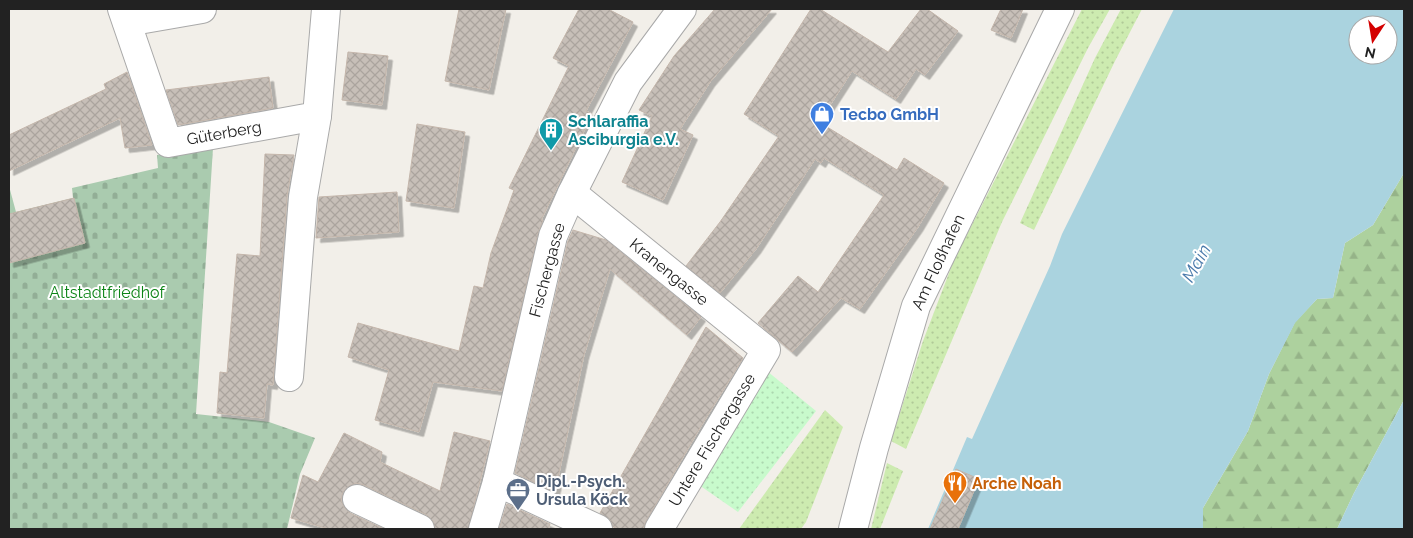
<svg xmlns="http://www.w3.org/2000/svg" width="1413" height="538" font-family="Raleway,sans-serif">
  <style>
    .grass { fill: url(#grass-dots) }
    .forest { fill: url(#forest-firs) }
    .cemetery { fill: url(#cemetery-stones) }
    .park { fill: url(#park-dots) }
    .water { fill: #aad3df; fill-rule: evenodd }
    .building { fill: url(#building-cross-hatch); stroke: #c4b6ab; filter: url(#shadow) }
    .lines { fill: none; stroke-linecap: round; stroke-linejoin: round }
    .minor-casing { stroke: #a9a9a9; stroke-width: 30 }
    .minor { stroke: #fff; stroke-width: 28 }
    .labels { text-anchor: middle; dominant-baseline: central; stroke-width: 4; stroke-linejoin: round; paint-order: stroke }
    .shop-label { font-size: 16px; font-weight: bold; fill: #366cbe; stroke: #fff; text-anchor: start }
    .culture-label { font-size: 16px; font-weight: bold; fill: #0d838f; stroke: #fff; text-anchor: start }
    .street-label { font-size: 16px; fill: #222; stroke: #fff }
    .park-label { font-size: 16px; fill: #0c8416; stroke: #fff }
    .service-label { font-size: 16px; font-weight: bold; fill: #4e5e75; stroke: #fff; text-anchor: start }
    .food-label { font-size: 16px; font-weight: bold; fill: #c56008; stroke: #fff; text-anchor: start }
    .water-label { font-size: 18px; font-style: italic; fill: #4a7aab; stroke: #fff }
  </style>
  <defs>
    <pattern id="grass-dots" width="8" height="8" patternUnits="userSpaceOnUse" patternTransform="scale(1.25)"><rect width="8" height="8" fill="#cdebb0"/><path d="M2 2h.1M6 6h.1" fill="none" stroke="#b0c997" stroke-width="1.8" stroke-linecap="round"/></pattern>
    <pattern id="forest-firs" width="22" height="20" patternUnits="userSpaceOnUse" patternTransform="scale(1.25)"><rect width="22" height="20" fill="#add19e"/><path d="M5 1l3.5 6h-7zM16 11l3.5 6h-7z" fill="#95b388"/></pattern>
    <pattern id="cemetery-stones" width="16" height="16" patternUnits="userSpaceOnUse" patternTransform="scale(1.25)"><rect width="16" height="16" fill="#aacbaf"/><path d="M2 7V4a2 2 0 0 1 4 0v3zM10 15v-3a2 2 0 0 1 4 0v3z" fill="#92ae96"/></pattern>
    <pattern id="park-dots" width="8" height="8" patternUnits="userSpaceOnUse" patternTransform="scale(1.25)"><rect width="8" height="8" fill="#c8facc"/><path d="M2 2h.1M6 6h.1" fill="none" stroke="#acd6af" stroke-width="1.8" stroke-linecap="round"/></pattern>
    <pattern id="building-cross-hatch" width="8" height="8" patternUnits="userSpaceOnUse" patternTransform="scale(1.25)"><rect width="8" height="8" fill="#c7bfb8"/><path d="M0 0l8 8M0 8l8-8" fill="none" stroke="#aba49e"/></pattern>
    <filter id="shadow"><feDropShadow dx="4.5" dy="4.5" stdDeviation="0" flood-color="#0004"/></filter>
  </defs>
  <rect width="100%" height="100%" fill="#f2efe9"/>
  <g class="grass">
    <polygon points="1082,9 1110,9 1088,48 1002,222 906,449 891,441 923,341 954,260"/>
    <polygon points="1121,9 1142,9 1115,61 1034,230 1020,223 1095,58"/>
    <polygon points="825,410 843,427 806,522 801,529 739,529"/>
    <polygon points="887,463 903,471 880,529 871,529"/>
  </g>
  <polygon class="forest" points="1404,173 1404,400 1354,493 1337,529 1203,529 1203,508 1248,431 1269,374 1295,322 1317,299 1333,298 1345,243 1373,225"/>
  <polygon class="cemetery" points="213,148 196,414 269,422 315,438 300,474 287,529 9,529 9,186 16,212 73,198 72,188 158,168 157,155"/>
  <polygon class="park" points="767,371 816,411 738,512 699,485"/>
  <g class="water">
    <path d="M1174,9H1404V173L1373,225L1345,243L1333,298L1317,299L1295,323L1269,374L1248,431L1203,508V529H928L967,437L972,439L1050,266L1062,234ZM1358,25H1388V55H1358Z"/>
    <polygon points="1404,400 1404,529 1337,529 1354,493"/>
  </g>
  <g class="building">
    <polygon points="459,9 506,9 489,90 445,81"/>
    <polygon points="579,9 608,9 633,22 586,111 592,114 541,220 543,220 538,233 502,391 433,382 419,432 375,420 389,370 348,357 358,323 459,351 474,286 483,288 491,253 514,190 509,188 569,66 553,58"/>
    <polygon points="715,9 772,9 710,82 680,129 693,135 663,200 622,182 652,116 639,110 674,56"/>
    <polygon points="811,9 820,9 888,52 921,9 927,9 958,31 925,75 916,69 896,99 852,71 819,122 897,170 904,158 944,183 918,227 860,309 841,298 792,352 758,323 798,276 818,292 884,195 824,158 821,163 815,159 756,249 720,293 686,266 720,222 779,136 744,114"/>
    <polygon points="1001,9 1023,9 1011,38 991,30"/>
    <polygon points="348,52 388,56 382,105 342,100"/>
    <polygon points="127,72 152,145 125,148 120,118 9,171 9,135 106,89 104,84"/>
    <polygon points="269,77 273,108 178,125 166,90"/>
    <polygon points="417,124 465,132 454,208 406,201"/>
    <polygon points="265,154 294,155 287,196 273,385 267,384 264,418 217,413 220,372 227,373 237,254 260,256"/>
    <polygon points="397,192 399,232 316,238 319,197"/>
    <polygon points="74,198 85,243 9,263 9,214"/>
    <polygon points="573,230 606,240 701,317 687,335 610,269 584,355 555,492 515,473 568,241"/>
    <polygon points="706,327 743,358 701,426 646,521 643,529 619,529 613,527 610,520 600,513"/>
    <polygon points="454,432 490,441 468,529 435,529 433,521 427,515 364,485 356,483 349,486 343,492 341,500 344,507 350,513 384,529 329,529 291,518 303,475 318,482 344,433 382,452 380,462 440,491"/>
    <polygon points="956,469 979,479 958,529 930,529"/>
    <polygon points="507,504 550,524 548,529 499,529"/>
  </g>
  <g class="lines">
    <defs>
      <g id="minor">
        <polyline points="122,9 168,143 317,116 326,9"/>
        <polyline points="127,22 202,9"/>
        <polyline points="572,193 766,350 659,529"/>
        <polyline points="289,377 303,197 317,116"/>
        <polyline points="497,482 598,529"/>
        <polyline points="357,499 420,529"/>
        <polyline points="483,529 497,482 553,236 572,193 628,82 682,9"/>
        <polyline points="853,529 874,448 916,306 1060,9"/>
      </g>
    </defs>
    <use href="#minor" class="minor-casing"/>
    <use href="#minor" class="minor"/>
  </g>
  <defs>
    <symbol id="shop-pin" viewBox="-11 -11 22 30"><path d="M0 17L-7.5 6A9.5 9.5 0 1 1 7.5 6Z" fill="#3f7fe0" stroke="#fff"/><path d="M-5-2.5h2.3a2.7 3.5 0 0 1 5.4 0H5L5.5 6h-11ZM-1.5-2.5h3a1.5 2.3 0 0 0-3 0Z" fill="#fff"/></symbol>
    <symbol id="building-pin" viewBox="-11 -11 22 30"><path d="M0 17L-7.5 6A9.5 9.5 0 1 1 7.5 6Z" fill="#0f9aa8" stroke="#fff"/><path d="M-4-6H4V6H1V3H-1V6H-4ZM-2.5-4.3h1.7v1.8h-1.7ZM.8-4.3h1.7v1.8H.8ZM-2.5-1h1.7V.8h-1.7ZM.8-1h1.7V.8H.8Z" fill="#fff"/></symbol>
    <symbol id="restaurant-pin" viewBox="-11 -11 22 30"><path d="M0 17L-7.5 6A9.5 9.5 0 1 1 7.5 6Z" fill="#e8710a" stroke="#fff"/><path d="M-5-6h1v4h1v-4h1v4h1v-4h1v5L-1.5 .5V6h-2V.5L-5-1ZM5-6V6H3V1.5H1.5Q1.5-4 5-6Z" fill="#fff"/></symbol>
    <symbol id="office-pin" viewBox="-11 -11 22 30"><path d="M0 17L-7.5 6A9.5 9.5 0 1 1 7.5 6Z" fill="#5c6f8a" stroke="#fff"/><path d="M-6-3h4V-5.5h4V-3h4V5H-6ZM-1-4.5V-3h2v-1.5ZM-6 0V1H6V0Z" fill="#fff"/></symbol>
  </defs>
  <g fill-rule="evenodd">
    <use href="#shop-pin" x="808" y="100" width="28" height="38"/>
    <use href="#building-pin" x="537" y="116" width="28" height="38"/>
    <use href="#restaurant-pin" x="941" y="469" width="28" height="38"/>
    <use href="#office-pin" x="504" y="476" width="28" height="38"/>
  </g>
  <g class="labels">
    <g class="shop-label">
      <text x="840" y="114">Tecbo GmbH</text>
    </g>
    <g class="culture-label">
      <text x="568" y="121">Schlaraffia<tspan x="568" dy="18">Asciburgia e.V.</tspan></text>
    </g>
    <g class="street-label">
      <text transform="translate(224 133) rotate(-10)">Güterberg</text>
      <text transform="translate(938 262) rotate(-65)">Am Floßhafen</text>
      <text transform="translate(547 270) rotate(-75)">Fischergasse</text>
      <text transform="translate(669 272) rotate(39)">Kranengasse</text>
      <text transform="translate(712 440) rotate(-59)">Untere Fischergasse</text>
    </g>
    <g class="park-label">
      <text x="107" y="292">Altstadtfriedhof</text>
    </g>
    <g class="service-label">
      <text x="536" y="481">Dipl.-Psych.<tspan x="536" dy="18">Ursula Köck</tspan></text>
    </g>
    <g class="food-label">
      <text x="972" y="483">Arche Noah</text>
    </g>
    <g class="water-label">
      <text transform="translate(1196 263) rotate(-61)">Main</text>
    </g>
  </g>
  <rect width="1413" height="538" fill="none" stroke="#222222" stroke-width="20"/>
  <g transform="translate(1373 40) rotate(192)"><circle r="24" fill="#ffffff" stroke="#a7a7a7"/>
  <path d="M0-4L9 19L0 12L-9 19Z" fill="#d40000"/>
  <text y="-8" font-size="14" font-weight="bold" text-anchor="middle" fill="#222222">N</text>
  </g>
</svg>
